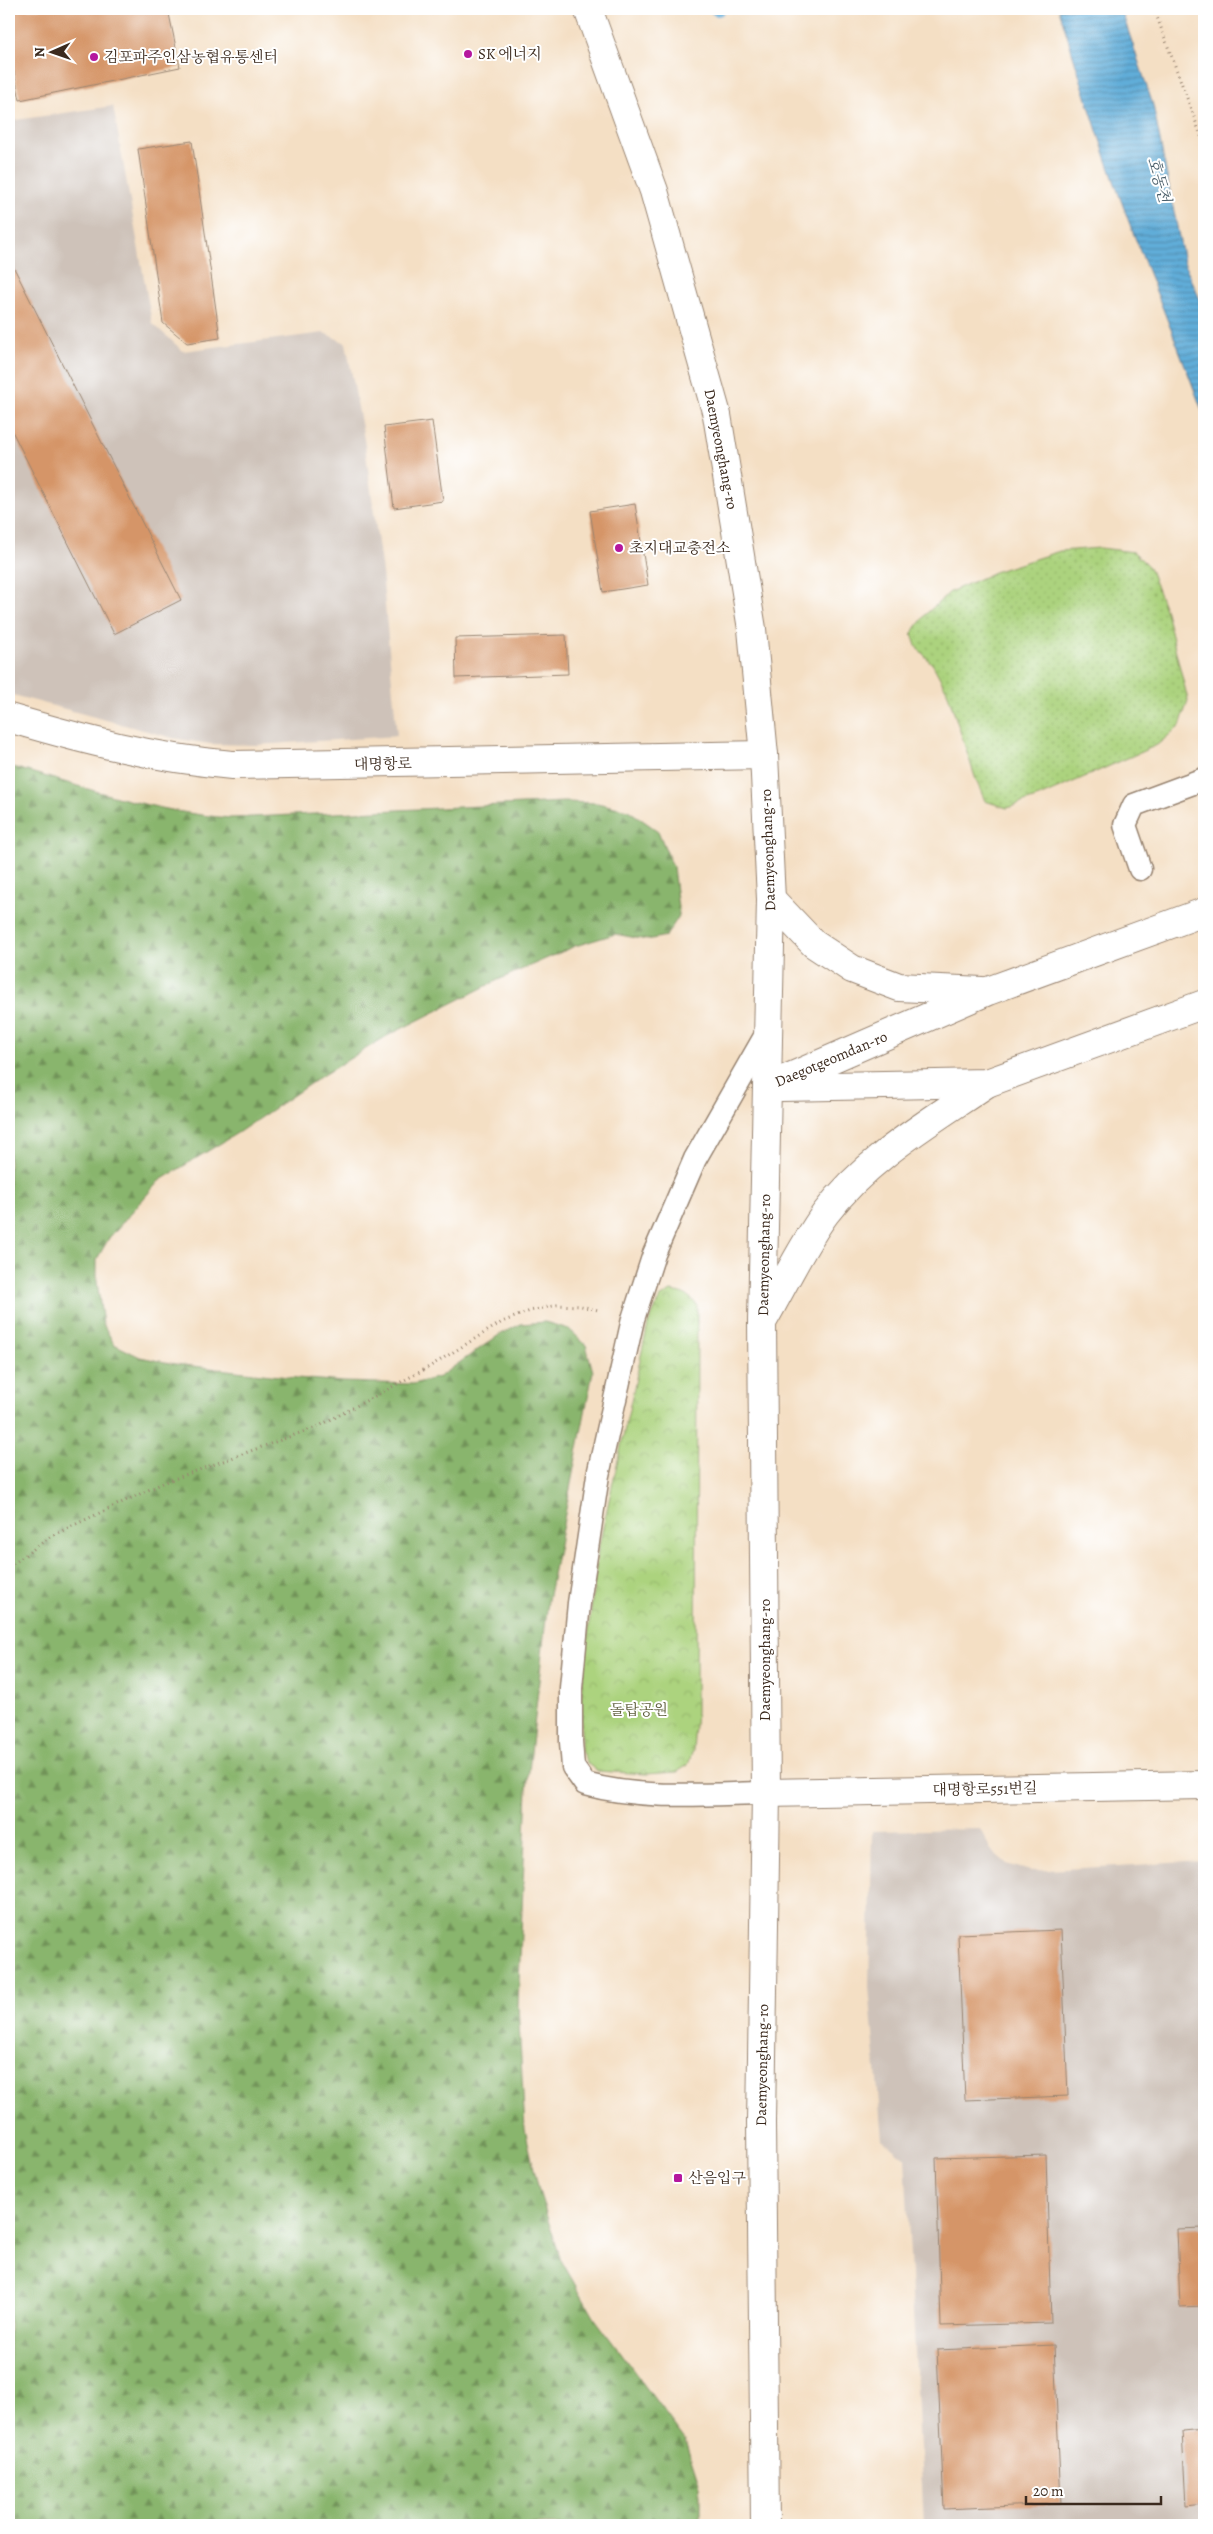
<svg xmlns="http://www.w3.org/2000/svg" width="1213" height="2534" font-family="Alegreya,'Noto Serif KR',serif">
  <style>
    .industrial { fill: #cec2b9 }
    .grass { fill: url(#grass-dots); stroke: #747e4e }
    .forest { fill: url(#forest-firs); stroke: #627046 }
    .park { fill: url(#park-crowns); stroke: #747e4e }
    .water { fill: url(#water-rules); stroke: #4e6c7c }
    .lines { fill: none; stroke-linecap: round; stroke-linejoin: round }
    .stream { stroke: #61add9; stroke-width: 14 }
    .building { fill: #d59568 }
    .lane-casing { stroke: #988471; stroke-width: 25 }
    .street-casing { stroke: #988471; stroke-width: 30 }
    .secondary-casing { stroke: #988471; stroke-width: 30 }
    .path { stroke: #988471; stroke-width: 3; stroke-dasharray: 1 4; stroke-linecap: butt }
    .lane { stroke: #fff; stroke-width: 22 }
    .street { stroke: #fff; stroke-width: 28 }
    .secondary { stroke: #fff; stroke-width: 28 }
    .poi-dot { fill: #b5179e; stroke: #fff; stroke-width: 2 }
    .labels { text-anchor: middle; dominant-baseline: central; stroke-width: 4; stroke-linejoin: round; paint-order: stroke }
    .poi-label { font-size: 15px; fill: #3b2a1e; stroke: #fff; text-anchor: start }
    .street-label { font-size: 15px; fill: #3b2a1e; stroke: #fff }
    .park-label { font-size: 15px; fill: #5d5d3b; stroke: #fff }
    .water-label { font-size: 16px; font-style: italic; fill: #4a5e69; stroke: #fff }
  </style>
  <defs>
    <pattern id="grass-dots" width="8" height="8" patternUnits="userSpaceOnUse" patternTransform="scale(1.25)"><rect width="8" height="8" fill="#acd37e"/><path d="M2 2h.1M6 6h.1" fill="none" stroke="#95b56c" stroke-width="1.8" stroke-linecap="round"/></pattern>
    <pattern id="forest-firs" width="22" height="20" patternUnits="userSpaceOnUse" patternTransform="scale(1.25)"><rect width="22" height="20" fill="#89b56d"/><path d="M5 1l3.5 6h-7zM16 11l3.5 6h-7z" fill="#719359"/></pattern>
    <pattern id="park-crowns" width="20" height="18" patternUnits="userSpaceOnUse" patternTransform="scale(1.25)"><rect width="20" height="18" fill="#acd37e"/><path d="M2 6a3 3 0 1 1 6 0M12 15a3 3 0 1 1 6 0" fill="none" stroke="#95b56c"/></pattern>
    <pattern id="water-rules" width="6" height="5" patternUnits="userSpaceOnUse" patternTransform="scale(1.25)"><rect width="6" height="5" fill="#61add9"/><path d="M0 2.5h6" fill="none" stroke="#518daf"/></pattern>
  </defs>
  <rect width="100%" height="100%" fill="#fff"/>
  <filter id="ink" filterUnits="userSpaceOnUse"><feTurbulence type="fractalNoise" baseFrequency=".02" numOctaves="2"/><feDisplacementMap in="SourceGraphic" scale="10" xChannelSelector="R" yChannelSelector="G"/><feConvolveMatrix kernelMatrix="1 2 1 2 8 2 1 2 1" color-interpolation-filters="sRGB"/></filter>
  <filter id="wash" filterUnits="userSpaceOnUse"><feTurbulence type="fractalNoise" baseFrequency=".0096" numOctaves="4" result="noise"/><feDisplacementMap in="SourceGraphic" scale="20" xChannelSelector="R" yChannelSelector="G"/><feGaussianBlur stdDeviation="1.12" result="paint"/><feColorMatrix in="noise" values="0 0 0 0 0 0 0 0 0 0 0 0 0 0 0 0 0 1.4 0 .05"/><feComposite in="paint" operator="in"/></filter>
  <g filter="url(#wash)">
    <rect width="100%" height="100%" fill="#f4dfc4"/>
    <g class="industrial">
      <polygon points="113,106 152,323 183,351 324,333 346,343 364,439 382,572 397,736 256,745 210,744 173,738 9,694 9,121"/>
      <polygon points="980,1829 991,1850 1007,1864 1030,1871 1204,1861 1204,2525 924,2525 905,2158 882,2139 869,1987 872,1831"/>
    </g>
    <polygon class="grass" points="1100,548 1134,552 1149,567 1166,612 1188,700 1180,726 1157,745 1039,797 1007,808 985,801 976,780 947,691 933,665 916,646 912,633 926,614 950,592 997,571 1060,551"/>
    <path class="forest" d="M9,766C82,786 155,813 231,818L564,802L597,803L628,810L658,831L673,867L679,916L666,936L647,940L615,934L575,946L498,980L387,1036L323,1075L239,1132L159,1181L109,1238L97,1259V1282L103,1324L114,1344L140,1357L175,1364L297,1378L343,1382L413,1384L439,1377L499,1335L521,1324L545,1322L569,1329L586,1345L593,1372L548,1600L527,1789L518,2006L525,2129L539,2191L561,2260L593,2316L685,2440L700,2486V2525H9Z"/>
    <path class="park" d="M671,1291C683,1293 690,1295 697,1306L696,1712L693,1750L688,1765L677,1772L646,1774L597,1771L588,1764L581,1751V1695L598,1550L648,1324L660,1298Z"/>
    <path class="water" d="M1059,9H1121L1153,105L1184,262L1204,309V416C1184,361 1162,307 1141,253C1109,173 1084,91 1059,9Z"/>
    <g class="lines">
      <polyline class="stream" points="717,9 718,9"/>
    </g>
    <g id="blocks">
      <g class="building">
        <polygon points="9,9 168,9 180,67 20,100 9,48"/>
        <polygon points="192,141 220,338 187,343 163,323 138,149"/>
        <polygon points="9,258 181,600 114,634 9,425"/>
        <polygon points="432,421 443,501 394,508 384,427"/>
        <polygon points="635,504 648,585 603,592 590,511"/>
        <polygon points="566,635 568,674 456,678 455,638"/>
        <polygon points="1061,1930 1068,2096 965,2100 958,1934"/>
        <polygon points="1046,2155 1051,2323 941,2326 936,2158"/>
        <polygon points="1204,2228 1204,2306 1180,2307 1177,2229"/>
        <polygon points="1054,2345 1061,2504 944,2509 937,2350"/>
        <polygon points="1204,2429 1204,2504 1186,2506 1182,2431"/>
      </g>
    </g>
  </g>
  <g filter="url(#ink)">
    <use href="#blocks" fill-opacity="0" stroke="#988471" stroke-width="1"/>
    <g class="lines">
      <defs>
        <g id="lane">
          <polyline points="1140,869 1125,825 1134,805 1204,779"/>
          <path d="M766,1793C707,1794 643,1800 585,1784L573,1767L571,1742V1688L579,1603L598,1475L633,1319L654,1254L695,1159L767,1033"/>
        </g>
        <g id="street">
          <path d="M9,718C84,740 153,758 232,765L764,755"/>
          <polyline points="766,1793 1204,1785"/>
        </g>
        <g id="secondary">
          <polyline points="588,9 654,191 717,415 752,629 764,755 771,899 762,1321 766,1793 761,2123 765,2525"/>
          <polyline points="771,899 814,944 852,969 899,987 982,991"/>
          <polyline points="767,1087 988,991 1204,912"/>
          <polyline points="781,1087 987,1083 1204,1004"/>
          <path d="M764,1319C783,1286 803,1244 825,1214C867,1158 930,1122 987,1083"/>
        </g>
      </defs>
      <use href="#lane" class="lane-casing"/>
      <use href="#street" class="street-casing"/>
      <use href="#secondary" class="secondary-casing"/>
      <g class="path">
        <polyline points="1154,9 1204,144"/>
        <polyline points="9,1567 51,1536 163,1483 319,1426 429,1367 502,1322 530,1311 557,1305 581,1306 598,1310"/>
      </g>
      <use href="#lane" class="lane"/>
      <use href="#street" class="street"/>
      <use href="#secondary" class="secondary"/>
    </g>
  </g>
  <g class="poi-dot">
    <circle cx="468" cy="54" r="5"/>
    <circle cx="94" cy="57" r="5"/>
    <circle cx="619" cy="548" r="5"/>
    <rect x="673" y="2173" width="10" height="10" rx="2.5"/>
  </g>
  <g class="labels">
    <g class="poi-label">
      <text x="478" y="54">SK 에너지</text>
      <text x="104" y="57">김포파주인삼농협유통센터</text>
      <text x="629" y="548">초지대교충전소</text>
      <text x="688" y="2178">산음입구</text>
    </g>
    <g class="street-label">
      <text transform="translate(721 449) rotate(79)">Daemyeonghang-ro</text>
      <text transform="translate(383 764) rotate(-1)">대명항로</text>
      <text transform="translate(768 850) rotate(-92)">Daemyeonghang-ro</text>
      <text transform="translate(831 1059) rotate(-23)">Daegotgeomdan-ro</text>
      <text transform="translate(764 1255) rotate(-89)">Daemyeonghang-ro</text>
      <text transform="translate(765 1660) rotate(-90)">Daemyeonghang-ro</text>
      <text transform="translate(985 1789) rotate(-1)">대명항로551번길</text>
      <text transform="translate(762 2065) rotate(-89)">Daemyeonghang-ro</text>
    </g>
    <g class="park-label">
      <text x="639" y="1710">돌탑공원</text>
    </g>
    <g class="water-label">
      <text transform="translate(1159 180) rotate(74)">호동천</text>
    </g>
  </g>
  <rect width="1213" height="2534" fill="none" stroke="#fff" stroke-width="30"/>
  <g transform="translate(52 52) rotate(268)" stroke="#ffffff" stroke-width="4" paint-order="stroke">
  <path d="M0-4L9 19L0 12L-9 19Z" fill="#3b2a1e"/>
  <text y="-8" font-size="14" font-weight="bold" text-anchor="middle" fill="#3b2a1e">N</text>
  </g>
  <path d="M1026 2496v8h135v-8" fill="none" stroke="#3b2a1e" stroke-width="2.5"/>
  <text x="1033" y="2496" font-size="15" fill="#3b2a1e" stroke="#ffffff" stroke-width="4" paint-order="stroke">20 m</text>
</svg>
